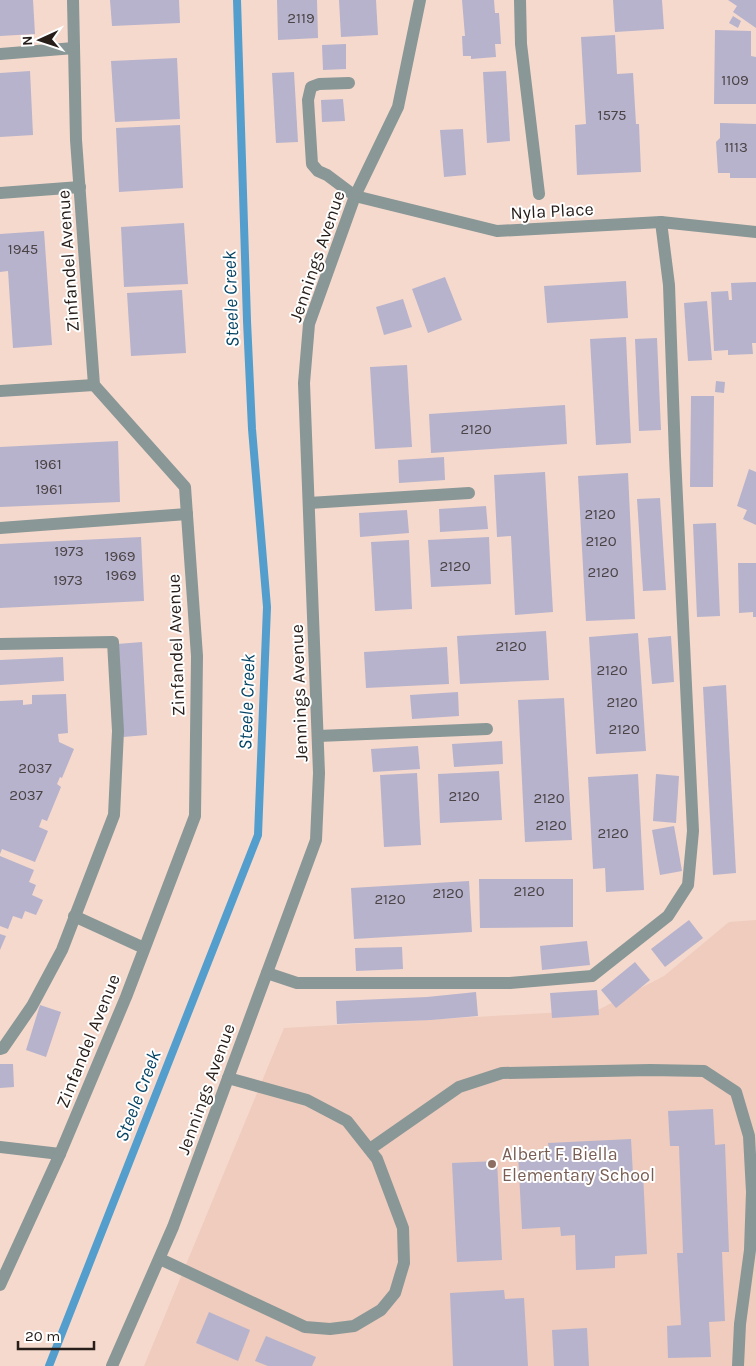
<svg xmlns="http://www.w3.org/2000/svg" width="756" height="1366" font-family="Karla,sans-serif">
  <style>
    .built { fill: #efccbd }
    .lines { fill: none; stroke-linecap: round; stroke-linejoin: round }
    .stream { stroke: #539ecd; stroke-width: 8 }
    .building { fill: #b7b3cc }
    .minor { stroke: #899797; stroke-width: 12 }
    .education-dot { fill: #8d6e63; stroke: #fff; stroke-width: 2 }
    .labels { text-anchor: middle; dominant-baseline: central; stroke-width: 4; stroke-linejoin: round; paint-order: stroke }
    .number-label { font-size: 15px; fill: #4b4346 }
    .street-label { font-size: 18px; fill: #271e19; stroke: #fff }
    .education-label { font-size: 18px; fill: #785e54; stroke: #fff; text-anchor: start }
    .water-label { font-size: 19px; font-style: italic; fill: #054464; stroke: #fff }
  </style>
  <rect width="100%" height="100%" fill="#f5d9cd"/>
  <polygon class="built" points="756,920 756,1366 144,1366 284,1028 598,1010 664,976 729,922"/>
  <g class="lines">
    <polyline class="stream" points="49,1366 258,835 267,607 252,429 247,321 237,0"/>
  </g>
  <g class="building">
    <polygon points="0,0 33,0 35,34 0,36"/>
    <polygon points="110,0 179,0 180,23 112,26"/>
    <polygon points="277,0 317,0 318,38 278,40"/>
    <polygon points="339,0 376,0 378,35 341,37"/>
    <polygon points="462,0 494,0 495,13 499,13 501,44 495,44 496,57 471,59 471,56 463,56 462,36 465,36"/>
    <polygon points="613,0 662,0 664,29 615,32"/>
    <polygon points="728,0 756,0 756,28 733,12 737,6"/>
    <polygon points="733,16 741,21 738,28 729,23"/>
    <polygon points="715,30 751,31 751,56 756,57 756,104 714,104"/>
    <polygon points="615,35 617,74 633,73 636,124 639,124 641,172 577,175 575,125 586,124 581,37"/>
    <polygon points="346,44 346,69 323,70 322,45"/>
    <polygon points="177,58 180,119 115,122 111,61"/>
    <polygon points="30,71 33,135 0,137 0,73"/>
    <polygon points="506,71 510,141 487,143 483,72"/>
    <polygon points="294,72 298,142 276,143 272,73"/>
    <polygon points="343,99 345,121 322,122 321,100"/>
    <polygon points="720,123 756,124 756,178 730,178 730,173 718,173 716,142 720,138"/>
    <polygon points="180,125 183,188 119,192 116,128"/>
    <polygon points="463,129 466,175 444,177 440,130"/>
    <polygon points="184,223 188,284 124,287 121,227"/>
    <polygon points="44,231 52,345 13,348 8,271 0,272 0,234"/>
    <polygon points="445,277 462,320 428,333 412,289"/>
    <polygon points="626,281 628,318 547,323 544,286"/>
    <polygon points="756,282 756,343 752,343 753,354 728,355 728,350 714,351 711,292 728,291 729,300 732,300 731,283"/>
    <polygon points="182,290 186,353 131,356 127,293"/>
    <polygon points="403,299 412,327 384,335 376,307"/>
    <polygon points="707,301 712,360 688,361 684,303"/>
    <polygon points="626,337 631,443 596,445 590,339"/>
    <polygon points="657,338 661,430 639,431 635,339"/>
    <polygon points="407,365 412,447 375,449 370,367"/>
    <polygon points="716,381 725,382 724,393 715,392"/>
    <polygon points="691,396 714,396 713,487 690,487"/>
    <polygon points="565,405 567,444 431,453 429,414"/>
    <polygon points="118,441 120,502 0,507 0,447"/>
    <polygon points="444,457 445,480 399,483 398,460"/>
    <polygon points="749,469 756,472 756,525 743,519 747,510 737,506"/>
    <polygon points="545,472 553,612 515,615 511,536 497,537 494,475"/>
    <polygon points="628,473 635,619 586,621 578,476"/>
    <polygon points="660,498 666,590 643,591 637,499"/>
    <polygon points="486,506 488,529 440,532 439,509"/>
    <polygon points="407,510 409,533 360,537 359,513"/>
    <polygon points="716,523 720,616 697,617 693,524"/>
    <polygon points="141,537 144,601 0,608 0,544"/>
    <polygon points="489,537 491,584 431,587 428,540"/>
    <polygon points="409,540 412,609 375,611 371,542"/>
    <polygon points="738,563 756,563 756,617 753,617 753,612 739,613"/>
    <polygon points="546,631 549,680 460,684 457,636"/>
    <polygon points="638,633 646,751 596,754 589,637"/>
    <polygon points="671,636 674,682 652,684 648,638"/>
    <polygon points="142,642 147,735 123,737 117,644"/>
    <polygon points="447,647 449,684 366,688 364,652"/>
    <polygon points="63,657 64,681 0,685 0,660"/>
    <polygon points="726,685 736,873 713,875 703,687"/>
    <polygon points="458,692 459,716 412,719 410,695"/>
    <polygon points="66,694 68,733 58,734 59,742 74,749 62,778 60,777 57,784 61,787 47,821 42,819 39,827 48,831 35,862 2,849 0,854 0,701 23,700 23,705 32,704 32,695"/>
    <polygon points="564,698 572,840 525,842 518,700"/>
    <polygon points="502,741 503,764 454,767 452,744"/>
    <polygon points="418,746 420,769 373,772 371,749"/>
    <polygon points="499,771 502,820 440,823 438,774"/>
    <polygon points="417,773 421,845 384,847 380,775"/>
    <polygon points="638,774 644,890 606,892 605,868 593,869 588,777"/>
    <polygon points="656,774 679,776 676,823 653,821"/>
    <polygon points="674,826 682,871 660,875 652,830"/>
    <polygon points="0,856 34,870 29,882 36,885 32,895 43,900 36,915 25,911 22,919 13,916 8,929 0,926"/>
    <polygon points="479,879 573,879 573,927 480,928"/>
    <polygon points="469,881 472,932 354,939 351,888"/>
    <polygon points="689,920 703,938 665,967 651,949"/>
    <polygon points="0,934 6,936 0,950"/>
    <polygon points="587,941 590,965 542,970 540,946"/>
    <polygon points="402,947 403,969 356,971 355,948"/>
    <polygon points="635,962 650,980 616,1008 601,990"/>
    <polygon points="597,990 599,1015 552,1018 550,993"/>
    <polygon points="476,992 478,1016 431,1020 337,1024 336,1001 427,997"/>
    <polygon points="40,1005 61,1012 46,1057 26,1050"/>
    <polygon points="0,1064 13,1064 14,1087 0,1088"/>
    <polygon points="713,1109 715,1145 725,1144 729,1252 722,1252 725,1321 709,1322 711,1357 668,1358 667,1326 681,1325 677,1253 683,1253 679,1146 670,1146 668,1111"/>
    <polygon points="631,1139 633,1175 643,1174 647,1254 615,1256 615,1268 576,1270 575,1235 561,1236 560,1227 522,1229 518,1154 549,1152 548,1143"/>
    <polygon points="497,1161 502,1260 457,1262 452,1163"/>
    <polygon points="504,1290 505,1299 524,1298 528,1366 453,1366 450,1293"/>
    <polygon points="209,1312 250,1330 238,1361 196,1343"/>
    <polygon points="587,1328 589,1366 554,1366 552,1330"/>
    <polygon points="266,1336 316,1357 312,1366 268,1366 255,1361"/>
  </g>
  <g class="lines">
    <g class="minor">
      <polyline points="520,0 521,44 539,194"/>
      <polyline points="0,54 74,48"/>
      <polyline points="349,83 319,84 311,87 308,100 312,164 318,171 327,175 355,196 497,231 661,222 756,232"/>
      <polyline points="0,193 80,187"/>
      <polyline points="0,391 94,385"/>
      <polyline points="309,503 469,493"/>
      <polyline points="0,528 187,514"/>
      <polyline points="0,644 113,642 118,731 114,815 62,950 32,1006 3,1048 0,1049"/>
      <polyline points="318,736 487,729"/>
      <polyline points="74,916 144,948"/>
      <polyline points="267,973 297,983 510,983 592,976 668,916 688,885 693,831 675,456 669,285 661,222"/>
      <polyline points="0,1147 60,1154"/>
      <polyline points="370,1149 459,1087 502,1073 650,1070 704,1071 736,1092 749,1136 752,1192 750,1250 740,1324 738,1366"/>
      <polyline points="160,1259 305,1327 330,1329 354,1326 381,1310 395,1293 404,1263 403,1228 377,1159 347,1121 307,1100 228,1078"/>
      <polyline points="0,1285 60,1154 126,997 195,816 197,656 185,487 94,385 76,140 73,0"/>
      <polyline points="112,1366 173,1227 316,840 319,773 304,383 309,324 355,196 398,107 420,0"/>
    </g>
  </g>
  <circle class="education-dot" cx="492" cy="1164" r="5"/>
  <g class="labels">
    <g class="number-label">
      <text x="301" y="18">2119</text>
      <text x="735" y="80">1109</text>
      <text x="612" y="115">1575</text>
      <text x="736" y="147">1113</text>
      <text x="23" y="249">1945</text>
      <text x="476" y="429">2120</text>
      <text x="48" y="464">1961</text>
      <text x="49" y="489">1961</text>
      <text x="600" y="514">2120</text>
      <text x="601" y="541">2120</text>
      <text x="69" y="551">1973</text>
      <text x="120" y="556">1969</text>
      <text x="455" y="566">2120</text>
      <text x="603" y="572">2120</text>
      <text x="121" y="575">1969</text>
      <text x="68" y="580">1973</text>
      <text x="511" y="646">2120</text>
      <text x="612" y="670">2120</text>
      <text x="622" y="702">2120</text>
      <text x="624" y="729">2120</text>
      <text x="35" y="768">2037</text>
      <text x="26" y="795">2037</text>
      <text x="464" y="796">2120</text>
      <text x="549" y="798">2120</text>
      <text x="551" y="825">2120</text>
      <text x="613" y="833">2120</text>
      <text x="529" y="891">2120</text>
      <text x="448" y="893">2120</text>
      <text x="390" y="899">2120</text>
    </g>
    <g class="street-label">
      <text transform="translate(552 211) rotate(-3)">Nyla Place</text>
      <text transform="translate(317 256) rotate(-71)">Jennings Avenue</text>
      <text transform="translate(68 261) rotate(-94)">Zinfandel Avenue</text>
      <text transform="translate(176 645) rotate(-92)">Zinfandel Avenue</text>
      <text transform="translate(299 693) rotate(-92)">Jennings Avenue</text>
      <text transform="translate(88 1041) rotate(-68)">Zinfandel Avenue</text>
      <text transform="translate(206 1089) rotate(-70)">Jennings Avenue</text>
    </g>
    <g class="education-label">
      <text x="502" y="1154">Albert F. Biella<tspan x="502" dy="21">Elementary School</tspan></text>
    </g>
    <g class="water-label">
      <text transform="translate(231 299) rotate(-92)">Steele Creek</text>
      <text transform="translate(247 702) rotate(-88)">Steele Creek</text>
      <text transform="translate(138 1096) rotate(-69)">Steele Creek</text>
    </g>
  </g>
  <g transform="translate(40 40) rotate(267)" stroke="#ffffff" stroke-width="4" paint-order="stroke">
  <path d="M0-4L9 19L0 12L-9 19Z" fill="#271e19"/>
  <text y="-8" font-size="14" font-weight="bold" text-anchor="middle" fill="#271e19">N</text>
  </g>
  <path d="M18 1341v8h76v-8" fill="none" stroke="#271e19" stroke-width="2.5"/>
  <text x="25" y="1341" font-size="15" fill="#271e19" stroke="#ffffff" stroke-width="4" paint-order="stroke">20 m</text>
</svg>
